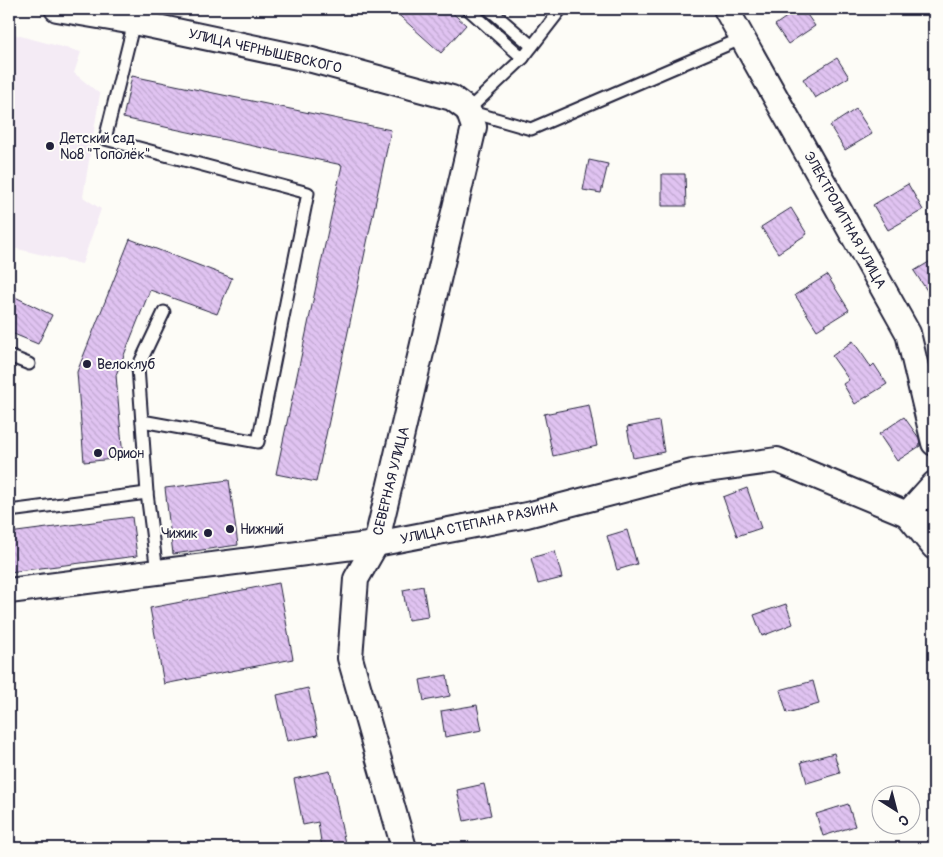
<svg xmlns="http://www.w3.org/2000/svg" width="943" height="857" font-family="Pangolin,sans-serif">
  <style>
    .built { fill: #f4ebf5 }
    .building { fill: url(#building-back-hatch); stroke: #22223b }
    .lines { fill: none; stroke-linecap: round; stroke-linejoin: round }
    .lane-casing { stroke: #22223b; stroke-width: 15 }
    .street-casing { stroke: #22223b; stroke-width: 28 }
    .lane { stroke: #fdfcf7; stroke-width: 11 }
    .street { stroke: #fdfcf7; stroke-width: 24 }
    .poi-dot { fill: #22223b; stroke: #fdfcf7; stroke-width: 2 }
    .labels { text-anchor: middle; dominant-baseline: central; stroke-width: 4; stroke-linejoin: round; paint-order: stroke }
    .street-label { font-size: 14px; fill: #22223b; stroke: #fdfcf7 }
    .poi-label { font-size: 14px; fill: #22223b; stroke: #fdfcf7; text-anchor: start }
  </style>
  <defs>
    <pattern id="building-back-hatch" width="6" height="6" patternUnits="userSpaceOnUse" patternTransform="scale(1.25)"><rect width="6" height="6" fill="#e0c3f1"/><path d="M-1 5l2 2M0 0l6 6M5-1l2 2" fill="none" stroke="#c0a7d0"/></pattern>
  </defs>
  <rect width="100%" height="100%" fill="#fdfcf7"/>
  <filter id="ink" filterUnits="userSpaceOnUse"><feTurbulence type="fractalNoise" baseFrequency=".02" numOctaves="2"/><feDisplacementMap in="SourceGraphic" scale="10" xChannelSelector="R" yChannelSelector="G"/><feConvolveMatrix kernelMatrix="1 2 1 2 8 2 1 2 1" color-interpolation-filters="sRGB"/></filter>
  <g filter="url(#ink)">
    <polygon class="built" points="9,33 81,52 74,73 100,94 83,197 101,209 82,264 9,247"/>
    <g class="building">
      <polygon points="392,9 448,9 466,25 441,53"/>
      <polygon points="798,9 803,9 815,26 788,44 775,25"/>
      <polygon points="837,58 849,77 815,98 803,79"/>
      <polygon points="132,76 391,130 316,482 276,474 342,165 123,118"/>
      <polygon points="856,109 872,134 845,150 830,126"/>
      <polygon points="589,160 608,164 601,193 583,190"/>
      <polygon points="662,174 685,174 686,206 662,206"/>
      <polygon points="908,184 923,210 888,230 873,205"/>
      <polygon points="791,208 807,234 778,253 761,227"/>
      <polygon points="130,239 232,278 217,314 150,290 116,375 123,458 84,462 77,372"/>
      <polygon points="934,259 934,301 914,271"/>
      <polygon points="827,275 849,310 817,330 795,295"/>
      <polygon points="9,294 52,315 38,344 9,332"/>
      <polygon points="853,341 871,367 874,364 887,384 855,404 843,384 849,380 832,356"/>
      <polygon points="589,405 597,446 553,456 544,414"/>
      <polygon points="904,417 919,438 920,446 897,461 879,434"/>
      <polygon points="659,421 664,452 633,458 627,427"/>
      <polygon points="229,480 238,545 173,554 165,488"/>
      <polygon points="747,488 761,528 737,536 723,497"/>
      <polygon points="132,517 137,556 9,572 9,533"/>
      <polygon points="627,530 637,564 617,570 607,536"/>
      <polygon points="555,551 562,578 538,584 531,558"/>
      <polygon points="279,583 293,659 164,684 150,608"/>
      <polygon points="423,586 428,617 408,620 403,590"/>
      <polygon points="786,604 793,624 762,636 754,615"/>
      <polygon points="447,675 450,696 424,701 420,680"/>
      <polygon points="813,681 819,704 787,713 780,690"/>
      <polygon points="308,688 318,735 287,741 277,695"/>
      <polygon points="477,705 482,730 445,737 441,711"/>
      <polygon points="834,753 840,773 807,783 801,762"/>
      <polygon points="330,771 343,834 346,848 322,848 318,822 303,825 294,779"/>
      <polygon points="484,784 491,815 464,821 457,790"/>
      <polygon points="848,804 855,826 823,836 816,814"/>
    </g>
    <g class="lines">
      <defs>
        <g id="lane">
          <polyline points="468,9 523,58"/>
          <polyline points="489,9 532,46"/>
          <polyline points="134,22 105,139 308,193 258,442 142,421"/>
          <polyline points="468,110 523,58 561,9"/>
          <polyline points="468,111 531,129 743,38"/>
          <polyline points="9,356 29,364"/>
          <polyline points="147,493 138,367 164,312"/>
          <polyline points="9,511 147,493 157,572"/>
        </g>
        <g id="street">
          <polyline points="57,9 134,22 312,60 452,98 468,110 474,127 376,544 356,579 350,658 404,848"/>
          <polyline points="726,9 908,333 934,443"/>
          <polyline points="934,484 907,514 934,547"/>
          <polyline points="9,591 376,544 527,515 692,472 777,460 907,514 934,528"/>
        </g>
      </defs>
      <use href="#lane" class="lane-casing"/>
      <use href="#street" class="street-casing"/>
      <use href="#lane" class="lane"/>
      <use href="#street" class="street"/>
    </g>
  </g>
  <g class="poi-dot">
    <circle cx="50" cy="146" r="5"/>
    <circle cx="87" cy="364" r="5"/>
    <circle cx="98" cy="453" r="5"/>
    <circle cx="230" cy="529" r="5"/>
    <circle cx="208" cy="533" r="5"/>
  </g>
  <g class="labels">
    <g class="street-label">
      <text transform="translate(265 51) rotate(13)">УЛИЦА ЧЕРНЫШЕВСКОГО</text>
      <text transform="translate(845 220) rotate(61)">ЭЛЕКТРОЛИТНАЯ УЛИЦА</text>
      <text transform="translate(391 481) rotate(-76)">СЕВЕРНАЯ УЛИЦА</text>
      <text transform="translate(479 523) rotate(-12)">УЛИЦА СТЕПАНА РАЗИНА</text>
    </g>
    <g class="poi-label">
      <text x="60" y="138">Детский сад<tspan x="60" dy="16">№8 "Тополёк"</tspan></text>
      <text x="97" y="364">Велоклуб</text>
      <text x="108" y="453">Орион</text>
      <text x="240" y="529">Нижний</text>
      <text x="198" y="533" text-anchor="end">Чижик</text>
    </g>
  </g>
  <rect width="943" height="857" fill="none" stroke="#fdfcf7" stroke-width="30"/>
  <rect x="15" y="15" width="913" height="827" fill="none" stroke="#22223b" stroke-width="2" filter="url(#ink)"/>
  <g transform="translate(896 810) rotate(144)"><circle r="24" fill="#fdfcf7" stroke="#a5a5ac"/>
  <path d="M0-4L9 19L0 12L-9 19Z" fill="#22223b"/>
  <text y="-8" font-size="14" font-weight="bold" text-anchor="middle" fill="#22223b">С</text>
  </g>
</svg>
